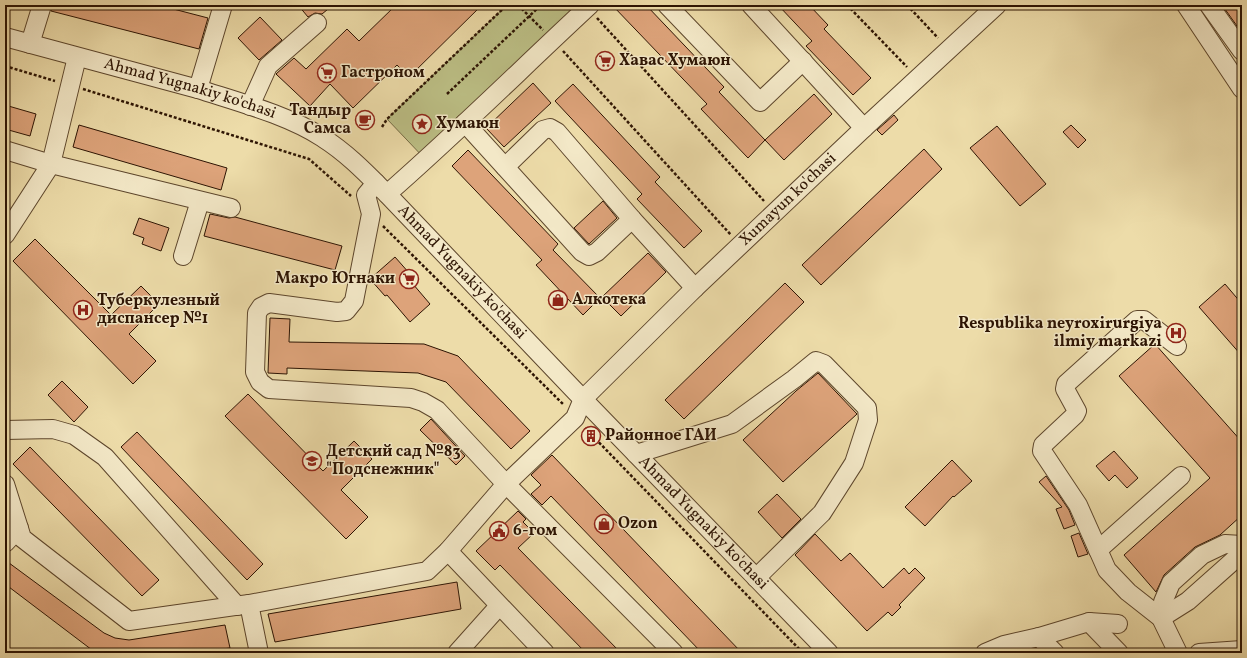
<svg xmlns="http://www.w3.org/2000/svg" width="1247" height="658" font-family="Vollkorn,serif">
  <style>
    .green { fill: #bcbf85; stroke: #746a44 }
    .building { fill: #dda37a; stroke: #2d1403 }
    .lines { fill: none; stroke-linecap: round; stroke-linejoin: round }
    .minor-casing { stroke: #5d462c; stroke-width: 20 }
    .path { stroke: #2d1403; stroke-width: 2.5; stroke-dasharray: 3 2; stroke-linecap: butt }
    .minor { stroke: #f3e8c7; stroke-width: 18 }
    .labels { text-anchor: middle; dominant-baseline: central; stroke-width: 3; stroke-linejoin: round; paint-order: stroke }
    .poi-label { font-size: 16px; font-weight: bold; fill: #2d1403; stroke: #f3e8c7; text-anchor: start }
    .street-label { font-size: 16px; fill: #2d1403; stroke: #f3e8c7 }
  </style>
  <rect width="100%" height="100%" fill="#eddca9"/>
  <filter id="stains"><feTurbulence type="fractalNoise" baseFrequency=".005" numOctaves="4"/><feColorMatrix values="0 0 0 0 .2 0 0 0 0 .09 0 0 0 0 .02 0 0 0 .5 -.17"/></filter>
  <radialGradient id="worn" r=".72"><stop offset=".6" stop-color="#630" stop-opacity="0"/><stop offset="1" stop-color="#630" stop-opacity=".3"/></radialGradient>
  <polygon class="green" points="507,5 590,5 426,160 387,119"/>
  <g class="building">
    <polygon points="52,5 158,5 208,18 199,49 51,11"/>
    <polygon points="298,5 333,5 322,14 315,13 308,17"/>
    <polygon points="396,5 482,5 409,77 397,65 353,108 330,84 310,106 276,74 294,58 306,69 347,29 359,41"/>
    <polygon points="612,5 646,5 724,87 719,92 765,140 748,158 701,109 707,104"/>
    <polygon points="778,5 809,5 828,25 824,29 871,78 853,95 806,46 812,41"/>
    <polygon points="1222,5 1238,5 1242,10 1242,33"/>
    <polygon points="260,17 282,40 259,60 238,38"/>
    <polygon points="533,83 551,103 504,147 486,128"/>
    <polygon points="573,84 660,177 655,182 702,231 684,248 637,199 642,194 555,101"/>
    <polygon points="814,94 832,114 784,160 765,140"/>
    <polygon points="5,105 36,114 30,136 5,129"/>
    <polygon points="894,115 898,120 882,135 877,130"/>
    <polygon points="79,125 227,168 221,190 73,147"/>
    <polygon points="1071,125 1086,140 1078,148 1063,132"/>
    <polygon points="997,126 1046,184 1020,206 970,148"/>
    <polygon points="924,149 942,169 821,285 802,265"/>
    <polygon points="468,150 558,244 553,250 600,298 583,315 536,265 542,260 452,166"/>
    <polygon points="603,201 617,218 589,244 574,228"/>
    <polygon points="210,214 229,218 235,217 342,246 335,270 204,236"/>
    <polygon points="139,218 169,228 161,251 142,244 144,238 133,234"/>
    <polygon points="35,239 111,315 141,286 159,304 129,334 156,361 133,384 13,261"/>
    <polygon points="648,253 666,272 621,316 602,297"/>
    <polygon points="395,257 410,274 407,277 430,304 410,322 387,295 385,296 370,279"/>
    <polygon points="785,283 804,302 684,419 665,400"/>
    <polygon points="1225,284 1242,304 1242,356 1199,307"/>
    <polygon points="270,318 290,319 289,342 424,344 458,356 530,431 511,449 446,382 418,373 287,368 287,374 268,373"/>
    <polygon points="1155,344 1242,442 1242,515 1220,535 1195,547 1164,575 1156,592 1124,555 1210,478 1119,376"/>
    <polygon points="818,373 857,414 783,482 743,440 796,391"/>
    <polygon points="62,381 88,407 74,422 48,395"/>
    <polygon points="248,394 323,471 354,441 372,459 341,490 368,517 346,539 225,416"/>
    <polygon points="431,419 465,456 456,465 420,430"/>
    <polygon points="137,432 263,564 247,580 121,447"/>
    <polygon points="30,447 159,580 142,596 13,464"/>
    <polygon points="1114,451 1138,478 1127,488 1115,475 1109,481 1096,466"/>
    <polygon points="552,455 742,653 702,653 551,496 542,505 531,494 541,485 531,475"/>
    <polygon points="952,460 972,481 954,497 953,496 925,526 905,507"/>
    <polygon points="1046,476 1069,510 1075,525 1064,529 1056,509 1062,507 1039,482"/>
    <polygon points="777,494 801,519 782,538 758,512"/>
    <polygon points="518,511 526,519 523,522 534,533 518,548 621,653 586,653 500,565 495,570 476,551"/>
    <polygon points="1079,533 1088,554 1078,557 1071,536"/>
    <polygon points="815,534 841,561 850,553 883,588 904,568 909,574 915,568 925,578 899,605 901,607 892,616 888,612 867,631 795,555"/>
    <polygon points="5,560 104,633 115,638 129,640 225,625 230,648 191,653 96,653 5,584"/>
    <polygon points="457,582 461,609 275,642 268,614"/>
  </g>
  <g class="lines">
    <defs>
      <g id="minor">
        <polyline points="667,5 760,102 803,61"/>
        <polyline points="751,5 864,128"/>
        <polyline points="1186,5 1242,89"/>
        <polyline points="1209,5 1242,51"/>
        <path id="s1" d="M5,37L198,89C238,102 288,115 323,138C347,153 367,174 387,194L575,391L829,653"/>
        <polyline points="30,44 42,5"/>
        <polyline points="198,89 223,5"/>
        <polyline points="250,106 268,66 317,23"/>
        <polyline points="465,123 582,252 589,256 597,252 632,219"/>
        <polyline points="5,150 51,164 231,208"/>
        <polyline points="505,167 543,130 550,128 557,132 632,219 695,288"/>
        <polyline points="376,183 366,195 371,214 354,301 346,311 337,312 269,303 261,307 257,313 255,372 260,382 269,389 411,398 423,402 437,410 506,484 674,653"/>
        <path d="M387,194C457,133 522,68 590,5"/>
        <polyline points="5,235 51,164 77,57"/>
        <polyline points="183,256 200,201"/>
        <polyline points="1177,346 1144,320 1137,320 1066,384 1065,389 1077,411 1075,415 1043,445 1042,451 1078,505 1107,570 1128,592 1161,618 1178,653"/>
        <polyline points="5,430 53,429 74,435 105,457 237,606"/>
        <polyline points="636,454 732,424 794,379 816,361 824,364 867,408 868,420 854,463 822,513 756,578"/>
        <path id="s2" d="M5,484L22,538L129,621L249,604L427,571L448,551L506,484L575,418L583,399L695,288L864,128L997,5"/>
        <polyline points="5,543 19,528"/>
        <polyline points="1098,550 1181,476"/>
        <polyline points="448,551 545,653"/>
        <polyline points="249,604 259,653"/>
        <polyline points="1161,618 1163,602 1171,583 1202,555 1225,544 1242,545"/>
        <polyline points="1161,618 1188,601 1242,553"/>
        <polyline points="1089,622 1119,653"/>
        <polyline points="1039,637 1055,653"/>
        <polyline points="457,653 499,606"/>
        <polyline points="985,653 1004,645 1039,637 1089,622 1118,624"/>
        <polyline points="1199,653 1242,650"/>
      </g>
    </defs>
    <use href="#minor" class="minor-casing"/>
    <g class="path">
      <polyline points="518,5 543,30"/>
      <polyline points="847,5 907,67"/>
      <polyline points="907,5 938,38"/>
      <polyline points="597,18 764,201"/>
      <polyline points="563,51 731,235"/>
      <polyline points="5,66 55,81"/>
      <polyline points="83,89 309,159 351,196"/>
      <polyline points="447,94 541,5"/>
      <polyline points="382,127 387,119 507,5"/>
      <polyline points="383,226 564,405"/>
      <polyline points="585,428 803,653"/>
    </g>
    <use href="#minor" class="minor"/>
  </g>
  <defs>
    <symbol id="supermarket-ring" viewBox="-11 -11 22 22"><circle r="9.5" fill="#f3e8c7" stroke="#8f2418" stroke-width="1.5"/><path d="M-6-5.5h2.5l.6 2H6L4.5 2H-2.5L-4.4-4H-6ZM-1.5 3.2a1.3 1.3 0 1 0 .1 0ZM3 3.2a1.3 1.3 0 1 0 .1 0Z" fill="#8f2418"/></symbol>
    <symbol id="cafe-ring" viewBox="-11 -11 22 22"><circle r="9.5" fill="#f3e8c7" stroke="#8f2418" stroke-width="1.5"/><path d="M-5.5-4.5H6V0H3Q3 3.5 0 3.5H-2.5Q-5.5 3.5-5.5 0ZM3-3.2v2h1.7v-2ZM-6 4.5H4V6H-6Z" fill="#8f2418"/></symbol>
    <symbol id="sight-ring" viewBox="-11 -11 22 22"><circle r="9.5" fill="#f3e8c7" stroke="#8f2418" stroke-width="1.5"/><path d="M0-6L1.8-2.2L6-1.7L2.9 1.2L3.7 5.4L0 3.3L-3.7 5.4L-2.9 1.2L-6-1.7L-1.8-2.2Z" fill="#8f2418"/></symbol>
    <symbol id="shop-ring" viewBox="-11 -11 22 22"><circle r="9.5" fill="#f3e8c7" stroke="#8f2418" stroke-width="1.5"/><path d="M-5-2.5h2.3a2.7 3.5 0 0 1 5.4 0H5L5.5 6h-11ZM-1.5-2.5h3a1.5 2.3 0 0 0-3 0Z" fill="#8f2418"/></symbol>
    <symbol id="hospital-ring" viewBox="-11 -11 22 22"><circle r="9.5" fill="#f3e8c7" stroke="#8f2418" stroke-width="1.5"/><path d="M-5-5h3v3.5h4V-5h3V5h-3V1.5h-4V5h-3Z" fill="#8f2418"/></symbol>
    <symbol id="building-ring" viewBox="-11 -11 22 22"><circle r="9.5" fill="#f3e8c7" stroke="#8f2418" stroke-width="1.5"/><path d="M-4-6H4V6H1V3H-1V6H-4ZM-2.5-4.3h1.7v1.8h-1.7ZM.8-4.3h1.7v1.8H.8ZM-2.5-1h1.7V.8h-1.7ZM.8-1h1.7V.8H.8Z" fill="#8f2418"/></symbol>
    <symbol id="school-ring" viewBox="-11 -11 22 22"><circle r="9.5" fill="#f3e8c7" stroke="#8f2418" stroke-width="1.5"/><path d="M0-5L7-2L0 1L-7-2ZM-4 1L0 2.5L4 1V4Q0 6-4 4Z" fill="#8f2418"/></symbol>
    <symbol id="civic-ring" viewBox="-11 -11 22 22"><circle r="9.5" fill="#f3e8c7" stroke="#8f2418" stroke-width="1.5"/><path d="M-.6-6.5H3V-4.5H.6V-3L4-1V1h2V6H-6V1h2V-1L-.6-3ZM-1.2 2.5V6h2.4V2.5Z" fill="#8f2418"/></symbol>
  </defs>
  <g fill-rule="evenodd">
    <use href="#supermarket-ring" x="594" y="50" width="22" height="22"/>
    <use href="#supermarket-ring" x="316" y="62" width="22" height="22"/>
    <use href="#cafe-ring" x="354" y="109" width="22" height="22"/>
    <use href="#sight-ring" x="411" y="113" width="22" height="22"/>
    <use href="#supermarket-ring" x="398" y="268" width="22" height="22"/>
    <use href="#shop-ring" x="547" y="289" width="22" height="22"/>
    <use href="#hospital-ring" x="72" y="299" width="22" height="22"/>
    <use href="#hospital-ring" x="1165" y="322" width="22" height="22"/>
    <use href="#building-ring" x="580" y="425" width="22" height="22"/>
    <use href="#school-ring" x="301" y="450" width="22" height="22"/>
    <use href="#shop-ring" x="593" y="513" width="22" height="22"/>
    <use href="#civic-ring" x="488" y="520" width="22" height="22"/>
  </g>
  <g class="labels">
    <g class="poi-label">
      <text x="619" y="61">Хавас Хумаюн</text>
      <text x="341" y="73">Гастроном</text>
      <text x="351" y="111" text-anchor="end">Тандыр<tspan x="351" dy="18">Самса</tspan></text>
      <text x="436" y="124">Хумаюн</text>
      <text x="395" y="279" text-anchor="end">Макро Югнаки</text>
      <text x="572" y="300">Алкотека</text>
      <text x="97" y="301">Туберкулезный<tspan x="97" dy="18">диспансер №1</tspan></text>
      <text x="1162" y="324" text-anchor="end">Respublika neyroxirurgiya<tspan x="1162" dy="18">ilmiy markazi</tspan></text>
      <text x="605" y="436">Районное ГАИ</text>
      <text x="326" y="452">Детский сад №83<tspan x="326" dy="18">"Подснежник"</tspan></text>
      <text x="618" y="524">Ozon</text>
      <text x="513" y="531">6-гом</text>
    </g>
    <g class="street-label">
      <text stroke="none"><textPath href="#s1" startOffset="192">Ahmad Yugnakiy ko'chasi</textPath></text>
      <text stroke="none"><textPath href="#s2" startOffset="1014">Xumayun ko'chasi</textPath></text>
      <text stroke="none"><textPath href="#s1" startOffset="528">Ahmad Yugnakiy ko'chasi</textPath></text>
      <text stroke="none"><textPath href="#s1" startOffset="876">Ahmad Yugnakiy ko'chasi</textPath></text>
    </g>
  </g>
  <rect width="1247" height="658" fill="none" stroke="#eddca9" stroke-width="20"/>
  <rect x="6" y="6" width="1235" height="646" fill="none" stroke="#2d1403" stroke-width="2"/>
  <rect x="10" y="10" width="1227" height="638" fill="none" stroke="#2d1403"/>
  <rect width="100%" height="100%" filter="url(#stains)"/>
  <rect width="100%" height="100%" fill="url(#worn)"/>
</svg>
